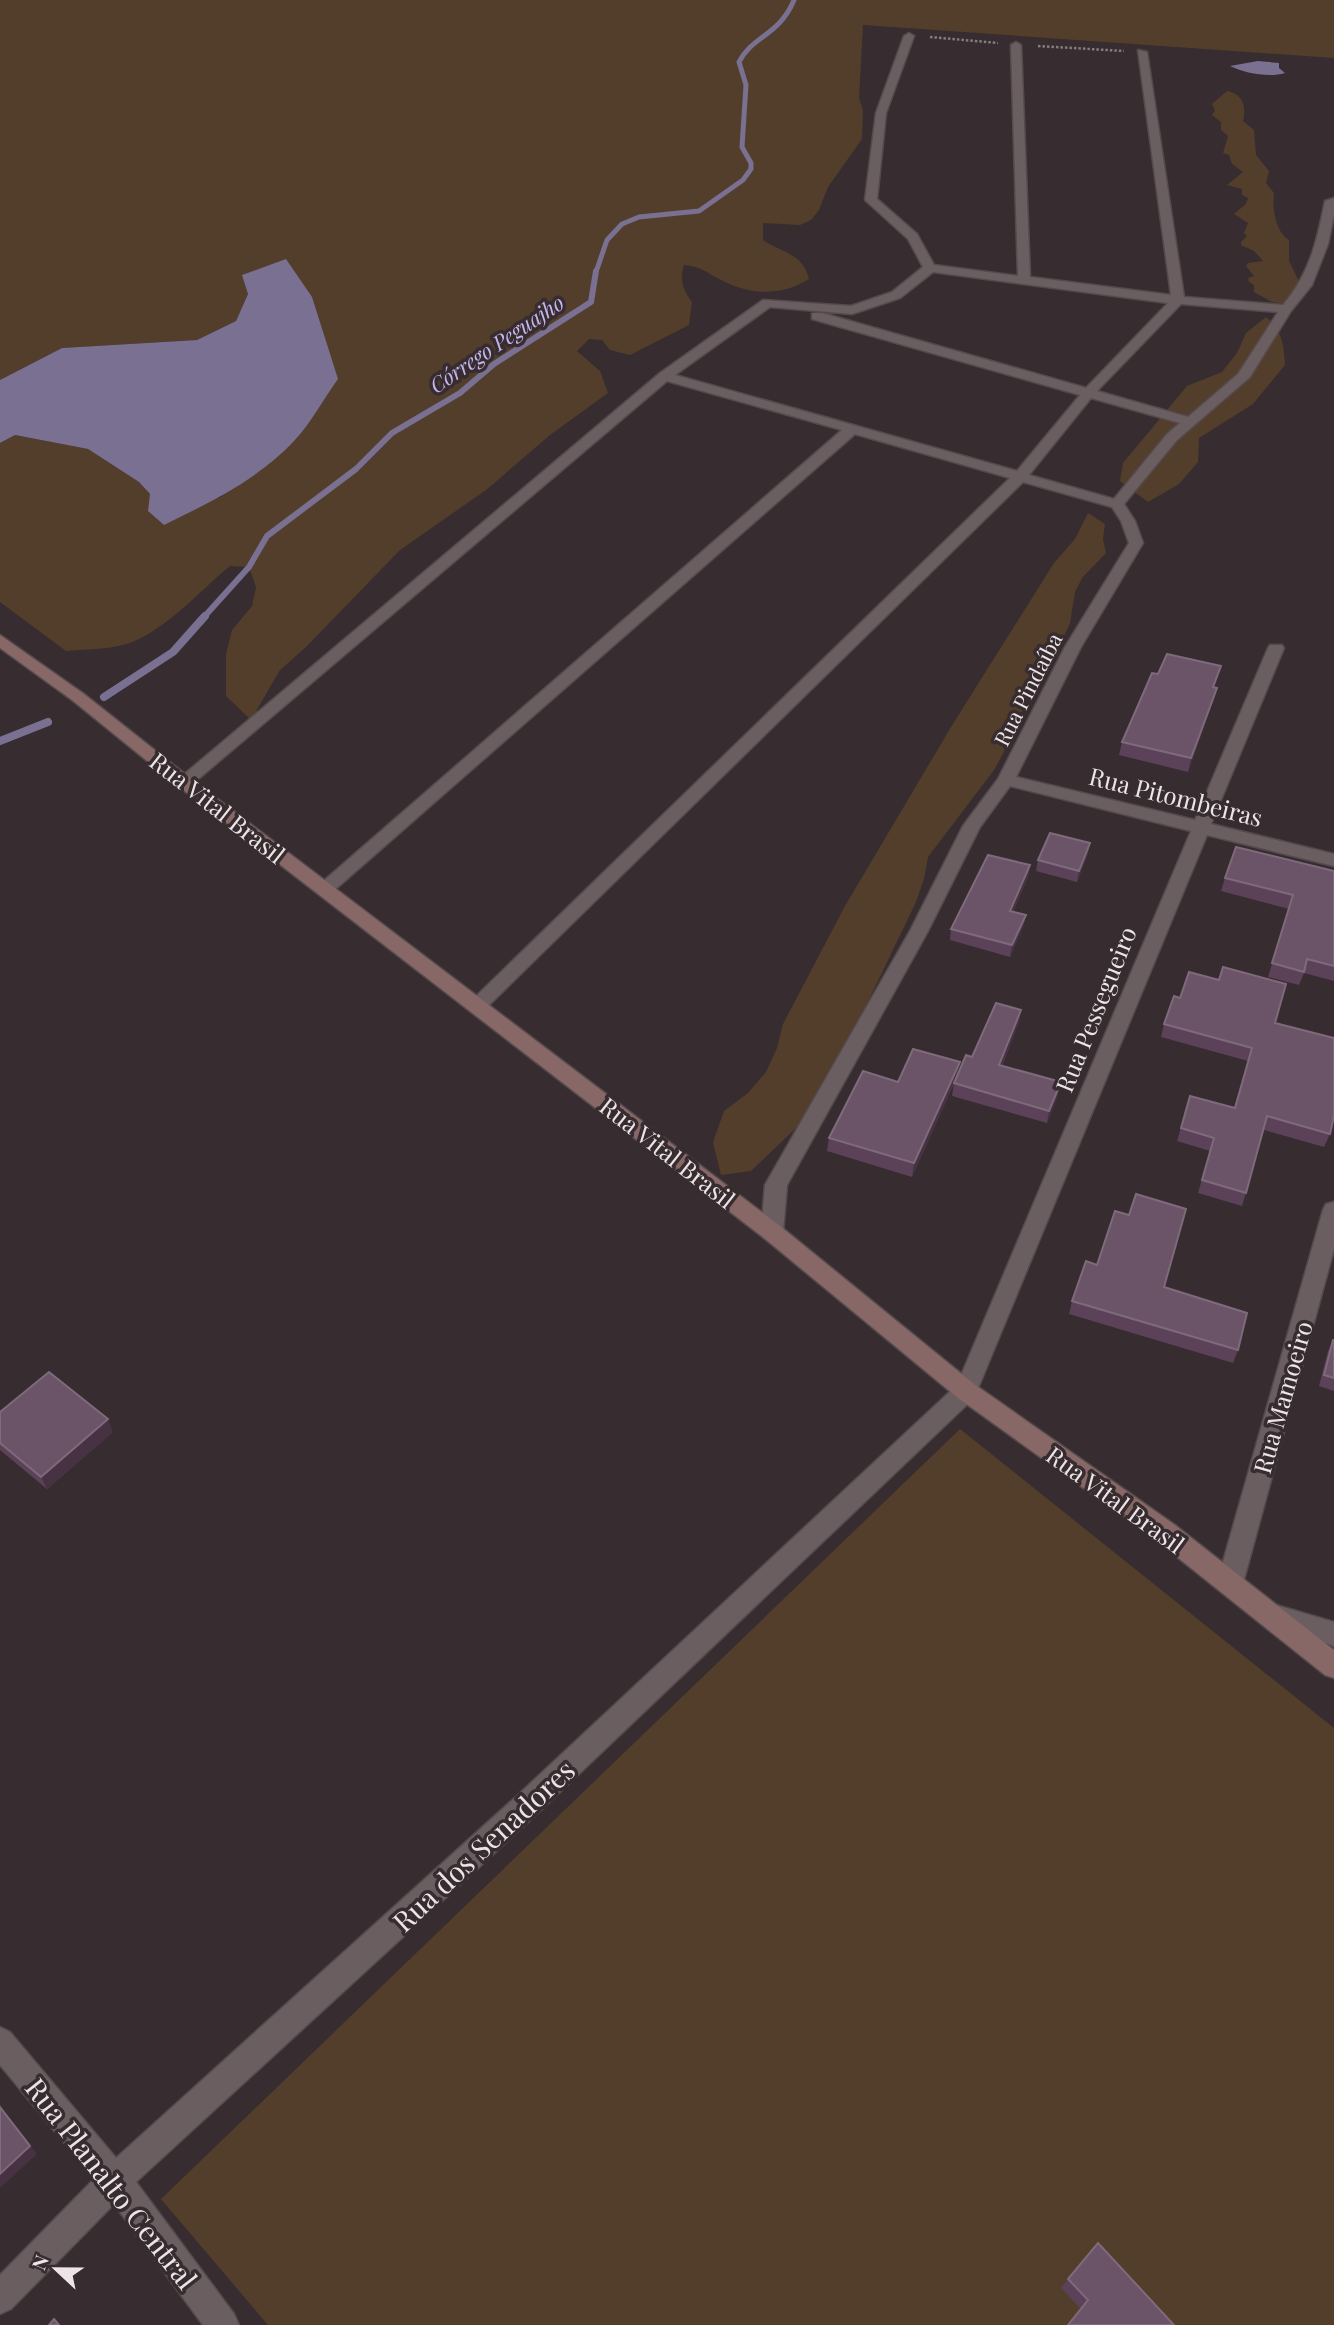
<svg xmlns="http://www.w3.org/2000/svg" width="1334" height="2325" font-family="'Playfair Display',serif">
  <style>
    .green { fill: #523e2b }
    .water { fill: #797092 }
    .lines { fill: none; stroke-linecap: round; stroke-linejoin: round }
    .stream-far2 { stroke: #797092; stroke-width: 5 }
    .stream-far1 { stroke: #797092; stroke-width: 6 }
    .stream { stroke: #797092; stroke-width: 8 }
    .minor-casing { stroke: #544a4d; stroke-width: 3 }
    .secondary-casing { stroke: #544a4d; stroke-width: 3 }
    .path { stroke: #857c7e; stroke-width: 2.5; stroke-dasharray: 2.5 2; stroke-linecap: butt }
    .minor { fill: #6b5e61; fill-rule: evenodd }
    .secondary { fill: #876866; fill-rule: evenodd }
    .wall { fill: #5b4259 }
    .shaded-wall { fill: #463242 }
    .building { fill: #6b5468; stroke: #7f6a7c; stroke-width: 2 }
    .labels { text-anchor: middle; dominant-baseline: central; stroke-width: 7; stroke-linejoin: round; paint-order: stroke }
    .far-water-label { font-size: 21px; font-style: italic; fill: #c5b6f0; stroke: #372c2f }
    .far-street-label { font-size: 21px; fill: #ece4e6; stroke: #372c2f }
    .street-label { font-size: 24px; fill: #ece4e6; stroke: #372c2f }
    .near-street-label { font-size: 28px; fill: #ece4e6; stroke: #372c2f }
  </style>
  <rect width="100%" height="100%" fill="#372c2f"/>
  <g class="green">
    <path d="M0,0H1334V58L863,25L859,98L863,110L862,139L828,187L819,210L811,220L800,225L763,223V240C782,253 803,253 809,279C780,297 749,295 719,279C704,271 702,267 684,265C679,280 683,290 692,302L689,325L630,355L610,350L602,340L589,339L577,351L600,371L608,393L550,435L486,490L400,550L306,647L280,670L251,720L226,696V654L232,630L252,606L256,587L249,567L230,566C201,590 174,621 141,638C119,650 90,649 66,651L0,602V443L15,435L88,449L139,482L150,494L219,498L261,470L296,439L338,378L248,294L236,321L197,340L62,348L0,380Z"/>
    <path d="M1227,91C1242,93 1247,107 1243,121L1254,130L1256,155L1269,171L1266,183L1274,193C1272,207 1275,231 1289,240V261L1299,281V292L1285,304L1272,302L1254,292V285L1249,282L1248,278L1254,276L1246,266L1248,263L1263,261L1254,251L1241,245V242L1247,236L1244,233L1248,223L1234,214L1246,204L1248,198L1242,195V189L1227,185L1243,172L1232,164L1229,155L1223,153L1228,136L1221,130V122L1212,115L1215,110L1212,104Z"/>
    <path d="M1266,317C1282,329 1284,346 1285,365L1253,404L1199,438L1198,462L1179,484L1148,502L1120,481L1123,463L1187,386L1222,372L1237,353L1246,333Z"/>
    <polygon points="1088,513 1105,524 1103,539 1106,553 1082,578 1075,592 1070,623 1063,639 1048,672 1027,702 1022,719 994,770 928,857 924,879 916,902 852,1035 823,1081 813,1105 796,1128 751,1171 721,1175 713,1142 724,1111 748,1093 766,1072 777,1048 783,1024 845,906 951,727 1054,563 1075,539"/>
    <polygon points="960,1429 1334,1728 1334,2325 268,2325 161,2199"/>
  </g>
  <g class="water">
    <path d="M1258,61L1279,63V68L1285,73C1269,78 1244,73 1230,66Z"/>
    <path d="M286,259L312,297L338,379C324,398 311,423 295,440C259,479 211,502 164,525L148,511L150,494L139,482L88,449L15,435L0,443V380L62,348L197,340L236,321L248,294L242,275Z"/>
  </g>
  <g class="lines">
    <path class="stream-far2" d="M596,272L607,240L622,224L639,217L699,211L743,180L751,169V163L742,147L746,85L739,62C753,35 779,36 794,0"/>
    <polyline class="stream-far1" points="204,617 249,567 267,536 356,469 392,433 460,393 494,364 591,302 596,271"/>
    <g class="stream">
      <polyline points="104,697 173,652 205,616"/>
      <polyline points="0,741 48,722"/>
    </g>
    <defs>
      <g id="minor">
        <path d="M909,33L914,36L886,113L877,199L917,234L934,265L1018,276L1011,45L1016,42L1021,45L1030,277L1171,295L1138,50L1147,52L1184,297L1283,305C1310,273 1317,241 1325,201L1334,198V215L1328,244L1312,285L1291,311L1250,377L1177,440L1124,504L1135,521L1143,543L1081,647L1016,777L1195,820L1268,648L1270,645H1282L1284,648L1211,824L1334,854V866L1207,835L974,1398L539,1812L136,2182L234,2314L239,2325H203L114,2204L11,2309L0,2314V2275L94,2179L0,2065V2027L10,2032L116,2158L519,1794L957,1385L1191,831L1010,786L980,827L928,931L787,1185L783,1232L780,1238L772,1240L764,1238L761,1232L765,1185L910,931L963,826L998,779L1065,647L1129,543L1121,521L1112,507L1023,482L484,1010H470L467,1005L1010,478L855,434L331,893H319L316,889L319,885L842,430L667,381L190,786L184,787L175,782L660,373L763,300L851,306L892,292L923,267L908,239L865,200L876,113L904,36ZM933,272L1168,303L1086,388L822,313H812V319L1080,395L1017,471L675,375L770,307L852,314L900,298ZM1181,304L1278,312L1238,374L1188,417L1097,391ZM1091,398L1180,423L1167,434L1114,499L1029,475Z"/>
        <polygon points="1334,1202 1334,1249 1243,1583 1239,1591 1230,1594 1221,1591 1217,1583 1323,1210 1326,1204"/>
        <polygon points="1276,1605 1334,1622 1334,1646 1267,1625 1263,1617 1267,1609"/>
      </g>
      <polygon id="secondary" points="0,635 84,694 190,778 780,1226 974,1384 1175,1525 1334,1650 1334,1678 1325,1675 1157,1541 958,1398 764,1238 178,786 72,700 0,648"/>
    </defs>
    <use href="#minor" class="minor-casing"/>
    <use href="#secondary" class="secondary-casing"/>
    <g class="path">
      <polyline points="930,37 998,43"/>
      <polyline points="1038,46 1124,51"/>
    </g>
    <use href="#minor" class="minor"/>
    <use href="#secondary" class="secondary"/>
  </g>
  <g class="wall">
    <polygon points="1221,666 1214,687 1213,701 1188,772 1119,755 1122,742 1158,674"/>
    <polygon points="1088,854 1077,882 1036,871 1038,860"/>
    <polygon points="1030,865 1028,877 1013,912 1026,915 1023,927 1010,957 950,940 951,929"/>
    <polygon points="1334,871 1334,981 1304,973 1299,985 1268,977 1289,909 1221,891 1225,878"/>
    <polygon points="1021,1010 1019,1022 1002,1066 1058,1095 1047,1123 952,1096 954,1083 956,1079 912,1177 827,1151 829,1138 898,1082 960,1062 957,1076 972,1057"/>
    <polygon points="1275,1023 1330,1134 1324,1147 1264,1130 1242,1206 1198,1193 1210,1151 1177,1141 1190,1096 1234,1108 1248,1061 1161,1037 1164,1024"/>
    <polygon points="1164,1287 1238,1350 1233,1363 1069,1314 1072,1301"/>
    <polygon points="1333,1340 1334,1340 1334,1391 1319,1386 1328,1351"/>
    <polygon points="0,1412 113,1432 47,1489 0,1450"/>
    <polygon points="1068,2279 1174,2325 1081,2309 1061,2288"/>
  </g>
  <g class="shaded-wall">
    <polygon points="1221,666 1217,680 1209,700 1213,687"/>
    <polygon points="1217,688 1213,701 1188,772 1191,758"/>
    <polygon points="1090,843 1088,854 1077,882 1079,871"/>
    <polygon points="1030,865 1028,877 1008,923 1010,911"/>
    <polygon points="1026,915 1023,927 1010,957 1012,945"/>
    <polygon points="1021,1010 1019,1022 997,1077 999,1065"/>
    <polygon points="960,1062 957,1076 912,1177 914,1163"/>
    <polygon points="1061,1082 1058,1095 1047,1123 1049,1111"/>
    <polygon points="108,1419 113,1432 47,1489 41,1477"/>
    <polygon points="0,2105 37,2154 0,2188"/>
  </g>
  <g class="building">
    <polygon points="1167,654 1221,666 1213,687 1217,688 1191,758 1122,742 1152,673 1158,674"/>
    <polygon points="1050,833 1090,843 1079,871 1038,860"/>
    <polygon points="1236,847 1334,871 1334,966 1307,959 1304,972 1272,963 1293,895 1225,878"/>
    <polygon points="988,855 1030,865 1010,911 1026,915 1012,945 951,929"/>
    <polygon points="1223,967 1286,984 1275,1023 1334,1038 1334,1116 1330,1134 1267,1116 1246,1193 1202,1180 1214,1138 1181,1128 1190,1096 1235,1108 1252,1048 1164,1024 1174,996 1180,998 1189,972 1219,980"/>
    <polygon points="996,1003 1021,1010 999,1065 1061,1082 1049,1111 954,1083 966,1055 972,1057"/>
    <polygon points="913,1049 960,1062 914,1163 829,1138 863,1071 898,1082"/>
    <polygon points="1136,1194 1186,1209 1164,1287 1247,1313 1238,1350 1072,1301 1086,1261 1097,1265 1115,1211 1129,1215"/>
    <polygon points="1333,1340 1334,1340 1334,1378 1324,1375"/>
    <polygon points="49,1372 108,1419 41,1477 0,1443 0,1412"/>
    <polygon points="0,2107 30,2146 0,2174"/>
    <polygon points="1098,2243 1174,2325 1068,2325 1088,2300 1068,2279"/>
    <polygon points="54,2319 59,2325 49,2325"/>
  </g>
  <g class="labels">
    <g class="far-water-label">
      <text transform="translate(496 343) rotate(-34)">Córrego Peguajho</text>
    </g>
    <g class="far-street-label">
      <text transform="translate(1027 689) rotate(-63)">Rua Pindaíba</text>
    </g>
    <g class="street-label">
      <text transform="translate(1176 796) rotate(14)">Rua Pitombeiras</text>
      <text transform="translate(218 807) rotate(38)">Rua Vital Brasil</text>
      <text transform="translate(1095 1009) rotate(-68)">Rua Pessegueiro</text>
      <text transform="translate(668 1152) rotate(38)">Rua Vital Brasil</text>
      <text transform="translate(1282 1397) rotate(-74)">Rua Mamoeiro</text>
      <text transform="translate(1116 1499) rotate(36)">Rua Vital Brasil</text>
    </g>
    <g class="near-street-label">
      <text transform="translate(483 1845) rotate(-43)">Rua dos Senadores</text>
      <text transform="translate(112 2183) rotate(52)">Rua Planalto Central</text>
    </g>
  </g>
  <g transform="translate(56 2269) rotate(292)" stroke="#372c2f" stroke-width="5" paint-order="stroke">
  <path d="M0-5L12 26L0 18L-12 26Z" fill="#ece4e6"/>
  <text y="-10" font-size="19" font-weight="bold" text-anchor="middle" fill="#ece4e6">N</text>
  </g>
</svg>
